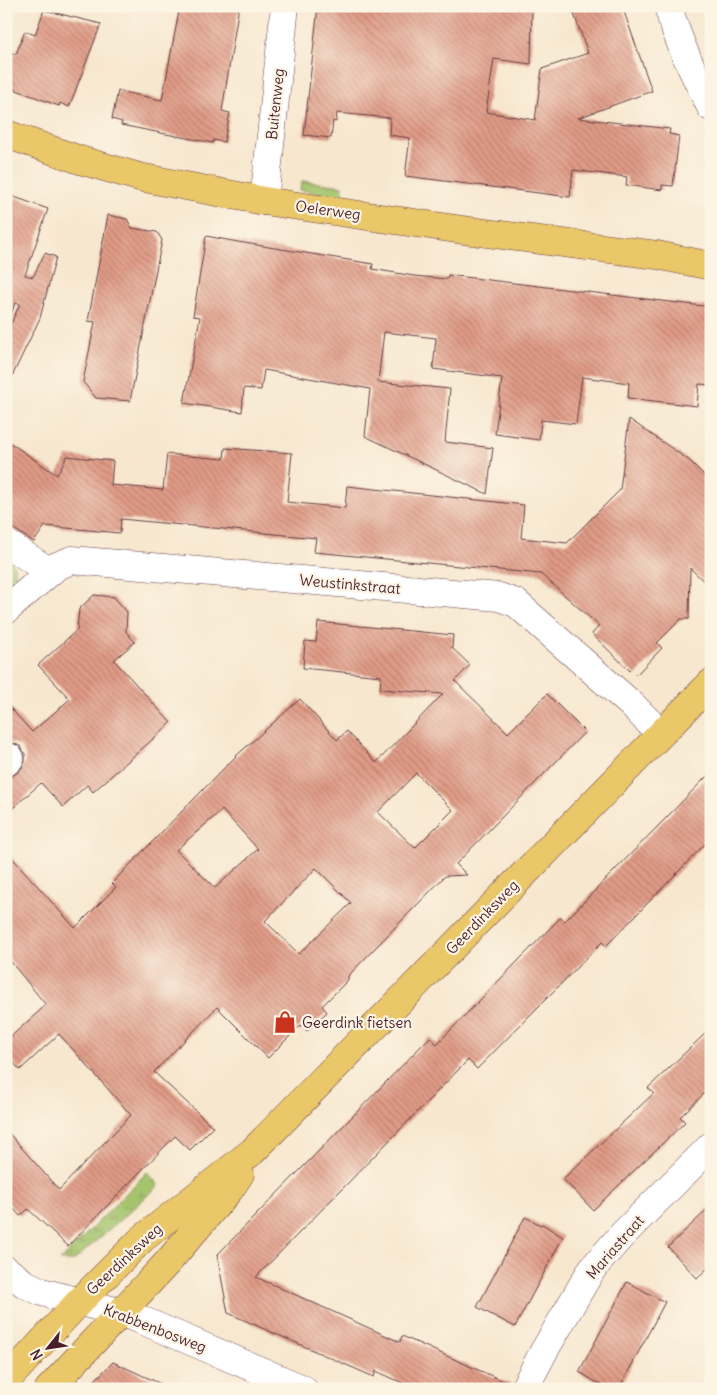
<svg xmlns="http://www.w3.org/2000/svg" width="717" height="1395" font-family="Delius,sans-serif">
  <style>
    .grass { fill: url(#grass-tufts); stroke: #78724c }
    .building { fill: url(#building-back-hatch); fill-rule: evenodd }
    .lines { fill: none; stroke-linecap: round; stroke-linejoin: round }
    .minor-casing { stroke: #643d44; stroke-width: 29 }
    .major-casing { stroke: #643d44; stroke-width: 29 }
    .minor { stroke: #fff; stroke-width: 28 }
    .major { stroke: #eac769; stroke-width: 28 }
    .labels { text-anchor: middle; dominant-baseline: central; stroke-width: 4.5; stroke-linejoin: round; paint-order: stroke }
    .street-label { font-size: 15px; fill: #4a1f2b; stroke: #fcf5e5 }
    .poi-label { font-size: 15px; fill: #4a1f2b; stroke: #fcf5e5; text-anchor: start }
  </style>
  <defs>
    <pattern id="grass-tufts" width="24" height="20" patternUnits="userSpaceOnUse" patternTransform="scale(1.25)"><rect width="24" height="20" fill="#a5c56d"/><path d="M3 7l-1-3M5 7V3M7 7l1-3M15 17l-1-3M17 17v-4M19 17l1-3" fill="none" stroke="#889f5a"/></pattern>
    <pattern id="building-back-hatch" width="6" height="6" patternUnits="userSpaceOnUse" patternTransform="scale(1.25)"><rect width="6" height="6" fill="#e09b86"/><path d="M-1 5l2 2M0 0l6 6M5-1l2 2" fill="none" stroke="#b87e6e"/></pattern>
  </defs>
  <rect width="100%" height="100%" fill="#fcf5e5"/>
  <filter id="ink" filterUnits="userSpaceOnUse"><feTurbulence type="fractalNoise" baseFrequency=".02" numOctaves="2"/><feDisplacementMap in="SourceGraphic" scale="10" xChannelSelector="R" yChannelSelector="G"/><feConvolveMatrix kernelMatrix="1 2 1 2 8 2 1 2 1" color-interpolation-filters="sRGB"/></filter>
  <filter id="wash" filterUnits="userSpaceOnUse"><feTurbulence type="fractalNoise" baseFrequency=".0096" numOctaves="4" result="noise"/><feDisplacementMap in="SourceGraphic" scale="20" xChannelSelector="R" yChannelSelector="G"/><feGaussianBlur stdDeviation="1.12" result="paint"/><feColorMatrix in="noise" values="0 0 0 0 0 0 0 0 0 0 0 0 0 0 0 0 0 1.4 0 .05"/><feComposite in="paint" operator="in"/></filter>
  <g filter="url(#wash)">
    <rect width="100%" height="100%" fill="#f7e7cf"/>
    <g class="grass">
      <polygon points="302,181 343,186 342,197 300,190"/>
      <path d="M6,557C14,562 18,573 13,581C12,582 7,586 6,587Z"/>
      <polygon points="147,1172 158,1184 157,1187 78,1257 73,1261 60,1261"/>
    </g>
    <g id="blocks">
      <g class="building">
        <polygon points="180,6 239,6 222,111 230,113 224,142 213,140 213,143 166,134 121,125 122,122 112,119 118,91 162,100"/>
        <polygon points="318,6 532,6 531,64 494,59 486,112 535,120 542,69 588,53 571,6 622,6 652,91 578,118 670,129 669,134 679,136 673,186 662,185 662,190 626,185 627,177 573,170 570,197 405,176 410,138 389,135 390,118 337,113 336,122 333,121 331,138 304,135"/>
        <polygon points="44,10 101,24 69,107 60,103 59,106 6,86 6,51 16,54 25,31 35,35"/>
        <polygon points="6,194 48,209 25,275 33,277 45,253 56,257 40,318 6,389 6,334 20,304 15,303 10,318 6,317"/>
        <polygon points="108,215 127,219 132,228 157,232 162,240 130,401 96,398 83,382 95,322 88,321"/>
        <polygon points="206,236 238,242 373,264 372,269 414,276 447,279 448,275 711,307 711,385 699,384 697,406 628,398 629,383 582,377 576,424 541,420 539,440 495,434 502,378 433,369 436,338 384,332 378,382 450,389 445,442 493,448 487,494 365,436 370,389 264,370 261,390 244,388 242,412 184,403 200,317 193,316"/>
        <polygon points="629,419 690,461 711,482 711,588 690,568 689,619 681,619 657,643 662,648 636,675 631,670 630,671 592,634 599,626 541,574 314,552 316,538 121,519 120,533 45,526 34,542 6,524 6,440 57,475 67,456 113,461 111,485 163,490 167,454 224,459 225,448 292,453 287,502 345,508 347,486 524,505 521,538 567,543 620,490"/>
        <polygon points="94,595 114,597 127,612 126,632 135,642 114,660 171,723 93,792 87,785 63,807 41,783 6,814 6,777 10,777 17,773 21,769 25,762 25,754 21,747 14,743 6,743 6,703 32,732 70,699 38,665 77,630 79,609"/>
        <path d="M318,622L453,635L452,648L470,665L455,681L508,733L547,694L585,732L456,864L467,875L445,876L348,976V980L322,1006L327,1012L307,1031L301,1025L268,1058L217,1007L154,1072L213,1127L190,1150L175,1136L68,1246L28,1209L20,1216L6,1200V1130L59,1190L131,1115L59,1034L20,1070L6,1054V1041L46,1005L6,956V851L75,928L116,887L112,883L236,756L300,699L337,740L347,731L376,763L443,694L380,689L381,676L303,668L305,641L316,642ZM416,773L453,810L415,848L378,812ZM222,810L258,849L215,888L176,850ZM316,868L351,903L299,954L265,921Z"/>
        <polygon points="711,772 711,838 606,946 602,942 477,1069 468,1060 256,1277 400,1342 402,1336 510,1384 509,1389 416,1389 376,1371 374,1377 228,1313 217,1255 430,1037 437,1044 561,917 565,921"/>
        <polygon points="711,1028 711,1087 680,1117 685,1122 593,1210 563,1179 654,1093 648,1088"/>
        <polygon points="711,1206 711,1265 697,1278 668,1247"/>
        <polygon points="525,1217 541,1225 542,1224 563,1237 515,1327 477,1307"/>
        <polygon points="627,1282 665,1302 619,1389 608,1389 579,1372"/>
        <polygon points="113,1362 172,1389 86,1389"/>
      </g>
    </g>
  </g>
  <g filter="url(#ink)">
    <use href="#blocks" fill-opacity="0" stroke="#643d44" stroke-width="1"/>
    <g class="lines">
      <defs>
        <g id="minor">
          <path d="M668,6C678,42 694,74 711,107"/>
          <polyline points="264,201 285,6"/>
          <polyline points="6,543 50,572"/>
          <polyline points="6,610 57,566 72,560 499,597 516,603 632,705 661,734"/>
          <polyline points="6,762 10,758"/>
          <polyline points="6,1270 25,1284 42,1292 119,1312 139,1319 303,1389"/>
          <polyline points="524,1389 544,1351 592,1269 622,1235 711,1146"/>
        </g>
        <g id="major">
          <polyline points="6,134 80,160 139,177 264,201 463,230 657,255 711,266"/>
          <polyline points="6,1381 79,1302 142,1239 253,1151 711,683"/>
          <polyline points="49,1389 167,1263 230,1189 240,1174"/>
        </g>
      </defs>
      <use href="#minor" class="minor-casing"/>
      <use href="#major" class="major-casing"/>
      <use href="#minor" class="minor"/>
      <use href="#major" class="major"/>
    </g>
  </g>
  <defs>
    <symbol id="shop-bare" viewBox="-9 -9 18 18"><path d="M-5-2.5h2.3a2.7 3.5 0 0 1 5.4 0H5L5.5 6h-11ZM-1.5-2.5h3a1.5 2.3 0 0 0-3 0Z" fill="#c8321e" stroke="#fcf5e5" stroke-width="2.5" paint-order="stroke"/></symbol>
  </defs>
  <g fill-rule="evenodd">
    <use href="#shop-bare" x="269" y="1006" width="32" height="32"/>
  </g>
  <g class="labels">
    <g class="street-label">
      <text transform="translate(275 104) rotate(-84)">Buitenweg</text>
      <text transform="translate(328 210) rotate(8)">Oelerweg</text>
      <text transform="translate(350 584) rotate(5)">Weustinkstraat</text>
      <text transform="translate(482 917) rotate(-46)">Geerdinksweg</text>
      <text transform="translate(615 1247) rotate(-49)">Mariastraat</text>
      <text transform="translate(124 1259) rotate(-43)">Geerdinksweg</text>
      <text transform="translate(155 1328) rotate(21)">Krabbenbosweg</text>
    </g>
    <g class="poi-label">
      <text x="302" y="1022">Geerdink fietsen</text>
    </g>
  </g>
  <rect width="717" height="1395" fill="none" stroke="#fcf5e5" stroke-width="25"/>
  <g transform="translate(48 1348) rotate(240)" stroke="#fcf5e5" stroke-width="4" paint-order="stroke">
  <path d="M0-4L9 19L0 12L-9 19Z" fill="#4a1f2b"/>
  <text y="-8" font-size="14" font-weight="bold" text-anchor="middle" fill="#4a1f2b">N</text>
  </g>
</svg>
